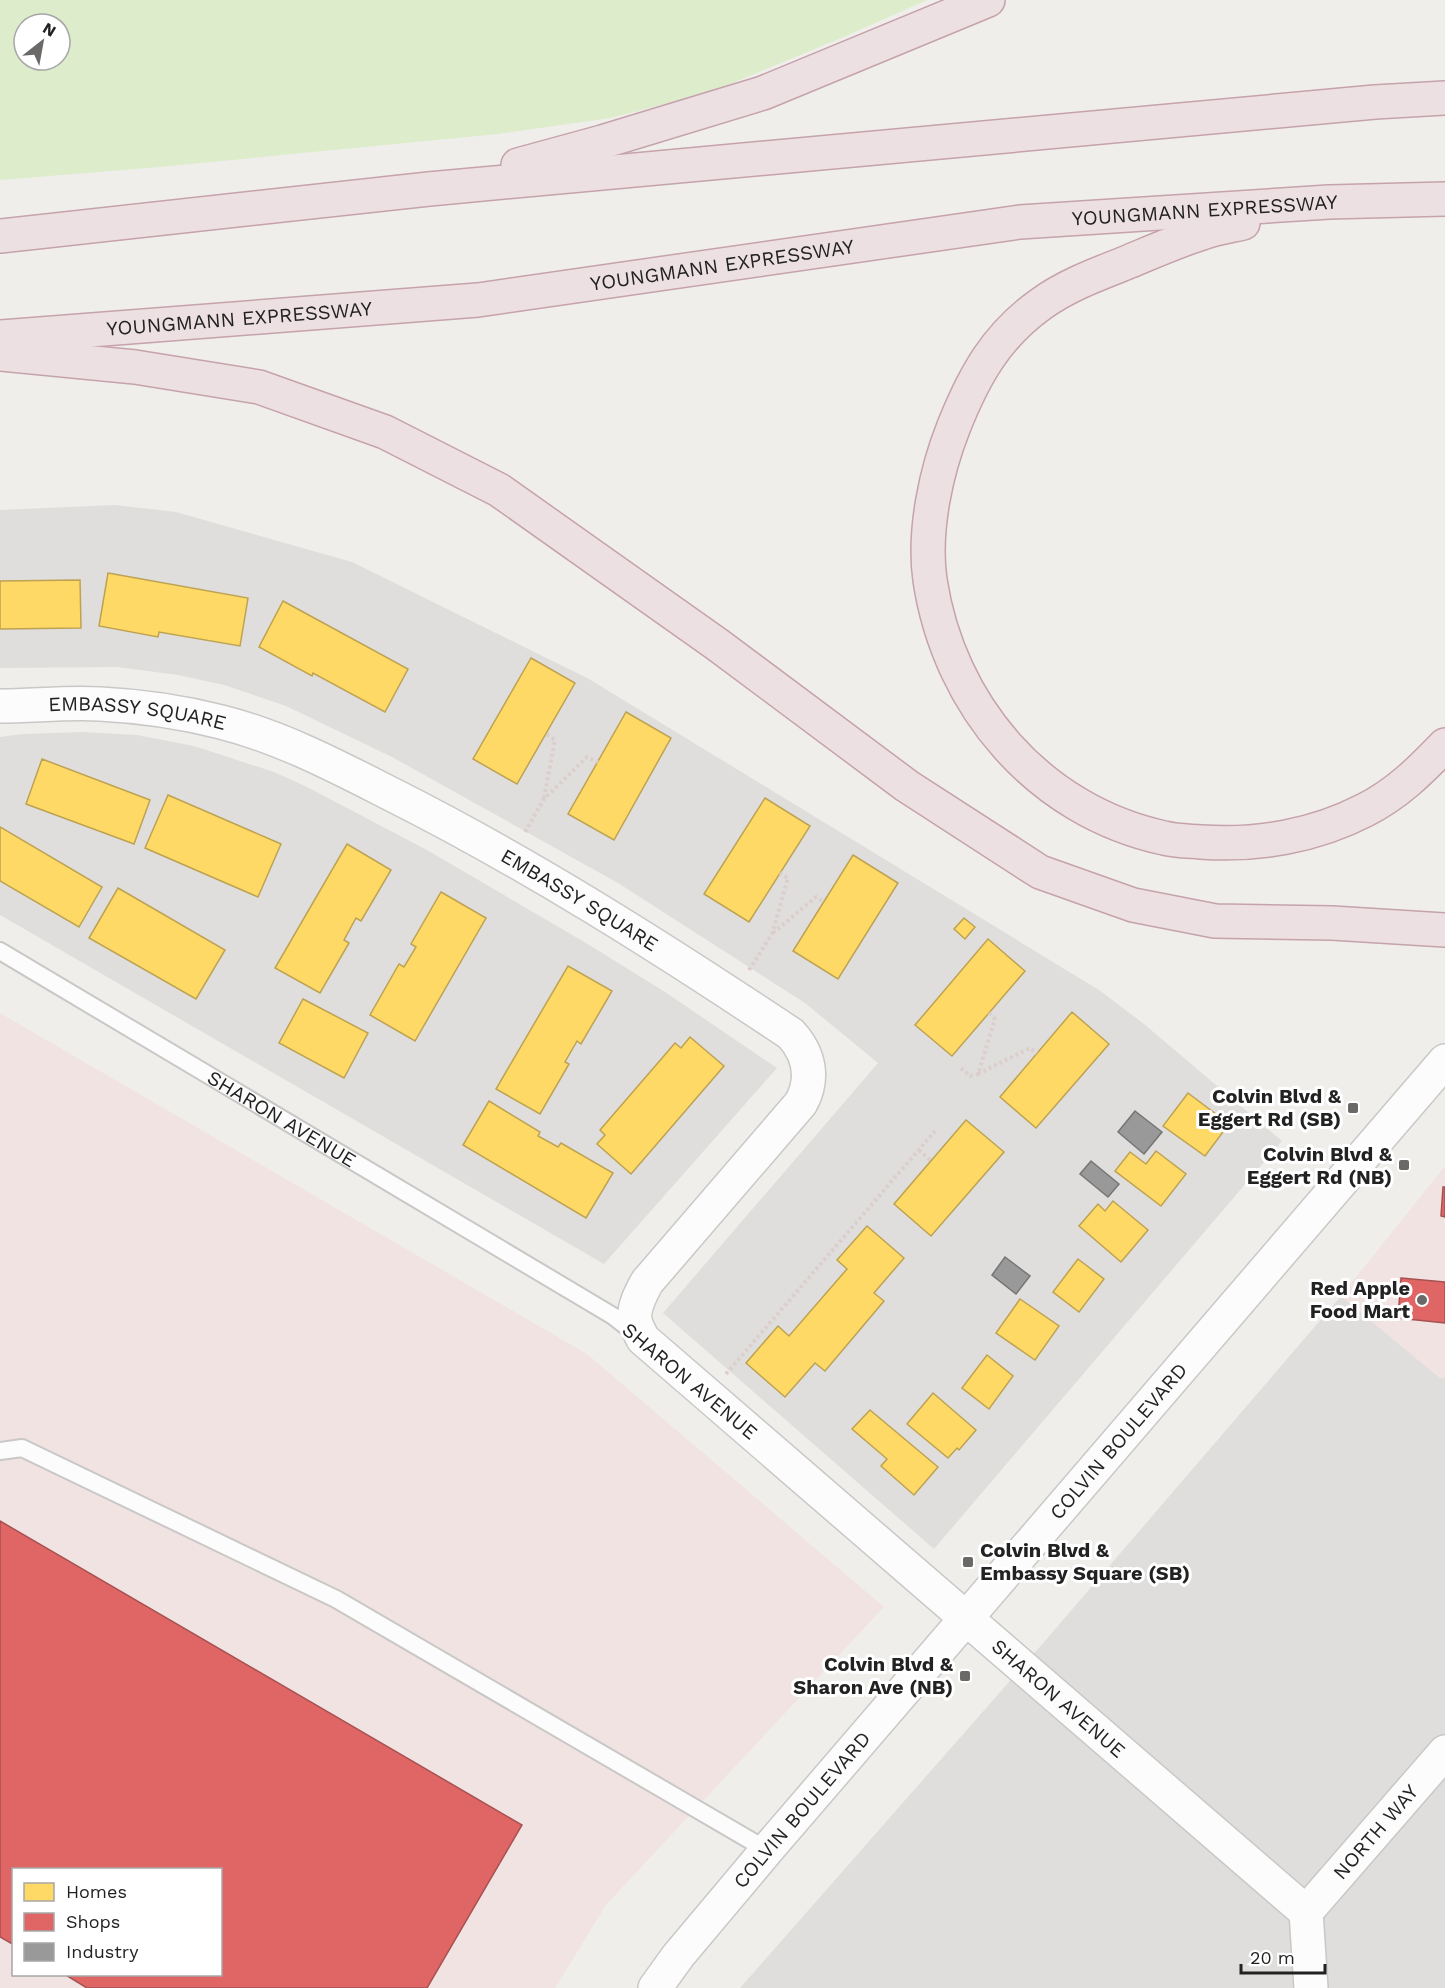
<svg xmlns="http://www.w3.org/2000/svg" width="1445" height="1988" font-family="'Work Sans',sans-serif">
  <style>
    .residential { fill: #dfdedc }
    .commercial { fill: #f1e3e1; fill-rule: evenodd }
    .grass { fill: #ddeccb; fill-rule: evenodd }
    .homes { fill: #ffd966; stroke: #bda252; stroke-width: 1.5 }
    .shops { fill: #e06666; stroke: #a75252; stroke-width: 1.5 }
    .industry { fill: #999; stroke: #757575; stroke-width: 1.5 }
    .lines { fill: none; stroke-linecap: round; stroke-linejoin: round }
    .service-casing { stroke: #c9c8c7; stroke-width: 20 }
    .minor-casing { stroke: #c9c8c7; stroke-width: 36 }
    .tertiary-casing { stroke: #c9c8c7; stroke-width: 36 }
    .motorway-casing { stroke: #c5a2ac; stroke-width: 36 }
    .path { stroke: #dccecd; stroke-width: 4; stroke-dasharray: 3 3; stroke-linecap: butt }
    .service { stroke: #fdfcfc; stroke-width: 16 }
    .minor { stroke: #fdfcfc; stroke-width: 33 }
    .tertiary { stroke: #fdfcfc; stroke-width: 33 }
    .motorway { stroke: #ece0e2; stroke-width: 33 }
    .poi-dot { fill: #6a6968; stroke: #fff; stroke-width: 2 }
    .labels { text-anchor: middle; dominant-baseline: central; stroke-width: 6; stroke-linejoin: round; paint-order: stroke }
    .street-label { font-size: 20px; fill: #222; stroke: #fff }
    .poi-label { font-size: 20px; font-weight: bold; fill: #222; stroke: #fff; text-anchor: end }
  </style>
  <rect width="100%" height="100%" fill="#f0eeeb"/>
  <g class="residential">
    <polygon points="115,505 176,512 352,562 589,679 1099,990 1144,1024 1282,1141 934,1549 663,1313 878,1063 805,1003 618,883 392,757 286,706 224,685 178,675 117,667 0,668 0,510"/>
    <polygon points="83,732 137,735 194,746 274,772 307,787 427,850 586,943 665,992 777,1068 604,1264 0,915 0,737 22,734"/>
    <polygon points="1341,1296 1440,1378 1445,1377 1445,1988 740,1988 1045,1641"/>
  </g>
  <g class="commercial">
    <path d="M0,1013L587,1354L884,1607L606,1905L555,1988H0ZM14,1870H220V1974H14Z"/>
    <polygon points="1445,1166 1445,1377 1440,1378 1341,1296"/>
  </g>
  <path class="grass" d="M0,0H927L839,39L708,93L611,118L498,134L160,167L0,180ZM24,24H60V60H24Z"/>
  <g class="homes">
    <polygon points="108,573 248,598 240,646 159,632 158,637 99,626"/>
    <polygon points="80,580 81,628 0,629 0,581"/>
    <polygon points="283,601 408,669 385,712 313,673 312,676 259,647"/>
    <polygon points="531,658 575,683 517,784 473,759"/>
    <polygon points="626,712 671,738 614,840 568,814"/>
    <polygon points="42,759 150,800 134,844 26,804"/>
    <polygon points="168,795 281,844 258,897 145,848"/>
    <polygon points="765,798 810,826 749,922 704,894"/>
    <polygon points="0,827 102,887 79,927 0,881"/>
    <polygon points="347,844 391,870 361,921 356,918 344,940 349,943 320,993 275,968"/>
    <polygon points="853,855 898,883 838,979 793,951"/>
    <polygon points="118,888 225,950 196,999 89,938"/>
    <polygon points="441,892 486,918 415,1041 370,1015 399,964 404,967 416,947 411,944"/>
    <polygon points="964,918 975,927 965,939 954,929"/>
    <polygon points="988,939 1025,971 952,1056 915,1025"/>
    <polygon points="568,966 612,991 581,1044 577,1041 565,1062 569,1064 540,1114 496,1089"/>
    <polygon points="303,999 368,1033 344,1078 279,1043"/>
    <polygon points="1072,1012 1109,1044 1036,1128 1000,1097"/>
    <polygon points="690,1037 724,1066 631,1174 597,1144 605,1135 600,1130 675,1043 681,1048"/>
    <polygon points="1188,1093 1229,1124 1205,1156 1163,1126"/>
    <polygon points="489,1101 540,1132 538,1136 558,1147 561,1143 613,1173 586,1218 463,1145"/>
    <polygon points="966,1120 1004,1152 931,1236 894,1204"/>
    <polygon points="1156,1151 1186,1174 1161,1206 1115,1171 1130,1152 1146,1164"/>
    <polygon points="1113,1201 1148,1230 1121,1262 1079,1226 1098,1204 1105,1211"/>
    <polygon points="867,1226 904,1258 874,1293 884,1301 825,1371 815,1363 785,1397 746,1363 778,1326 789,1336 847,1269 837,1260"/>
    <polygon points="1078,1259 1104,1279 1079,1312 1053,1292"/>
    <polygon points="1020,1299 1059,1326 1035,1360 996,1333"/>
    <polygon points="987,1355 1013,1376 989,1409 962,1388"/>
    <polygon points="933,1393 976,1430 959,1450 957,1448 948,1458 907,1424"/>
    <polygon points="870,1410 938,1467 914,1495 881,1466 887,1459 852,1429"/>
  </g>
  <g class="shops">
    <polygon points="1443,1187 1445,1187 1445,1217 1441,1216"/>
    <polygon points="1401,1278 1445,1282 1445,1323 1398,1318"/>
    <polygon points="0,1521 522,1825 427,1988 87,1988 64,1974 220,1974 220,1870 14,1870 14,1945 0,1937"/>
  </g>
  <g class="industry">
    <polygon points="1135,1111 1162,1132 1144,1154 1118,1132"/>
    <polygon points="1091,1161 1119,1184 1108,1197 1080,1174"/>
    <polygon points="1005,1257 1030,1276 1016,1294 992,1275"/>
  </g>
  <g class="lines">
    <defs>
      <g id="service">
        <path id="s1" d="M0,951L613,1316L635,1333"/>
        <polyline points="0,1451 22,1448 336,1599 767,1850"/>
      </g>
      <g id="minor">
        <path id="s2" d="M0,706C33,706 67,702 100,704C140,706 182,712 221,722C281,737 336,766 391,794C530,864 662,948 791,1034C810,1055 814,1079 801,1103L647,1282C641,1293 633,1307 635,1320C636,1326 640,1333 643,1339L1306,1912"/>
        <path id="s3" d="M1306,1912L1445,1752"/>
        <polyline points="1306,1912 1311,1988"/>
      </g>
      <g id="tertiary">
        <path id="s4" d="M655,1988L678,1956L767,1850L1445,1061"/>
      </g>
      <g id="motorway">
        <polyline points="518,165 602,142 763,93 988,0"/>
        <path d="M1243,223C1229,226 1215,228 1202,233C1177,241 1152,252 1128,262C1098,274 1067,285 1041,304C996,336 974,376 954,426C936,471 923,531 930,580C949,706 1039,811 1164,838C1176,841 1189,841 1201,842C1257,846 1315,836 1365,810C1397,794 1421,770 1445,745"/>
        <polyline points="0,236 429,189 1375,102 1445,98"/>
        <path id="s5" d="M0,337L478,300L1020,222L1329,202L1445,199"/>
        <polyline points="0,354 135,367 259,387 385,432 499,490 718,645 907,786 1040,872 1133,905 1215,921 1332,923 1445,930"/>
      </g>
    </defs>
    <use href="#service" class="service-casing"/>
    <use href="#minor" class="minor-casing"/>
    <use href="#tertiary" class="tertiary-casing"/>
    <use href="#motorway" class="motorway-casing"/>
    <g class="path">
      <polyline points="544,798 555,740 546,734"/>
      <polyline points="525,832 544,799 587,757 598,762"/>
      <polyline points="773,933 816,897 824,902"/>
      <polyline points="749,970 772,934 788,878 780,873"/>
      <polyline points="989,1013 995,1019 978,1074 1030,1048 1037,1053"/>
      <polyline points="961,1068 970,1076 978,1074"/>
      <polyline points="919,1150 931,1161"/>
      <polyline points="726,1374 935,1131"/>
    </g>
    <use href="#service" class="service"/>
    <use href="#minor" class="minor"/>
    <use href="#tertiary" class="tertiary"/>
    <use href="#motorway" class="motorway"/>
  </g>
  <g class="poi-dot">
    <rect x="1347" y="1102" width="12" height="12" rx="3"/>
    <rect x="1398" y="1159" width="12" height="12" rx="3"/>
    <circle cx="1422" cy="1300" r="6"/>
    <rect x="962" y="1556" width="12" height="12" rx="3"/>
    <rect x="959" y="1670" width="12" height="12" rx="3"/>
  </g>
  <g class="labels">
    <g class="street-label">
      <text stroke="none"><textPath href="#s5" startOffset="1212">YOUNGMANN EXPRESSWAY</textPath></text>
      <text stroke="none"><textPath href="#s5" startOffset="726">YOUNGMANN EXPRESSWAY</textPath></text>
      <text stroke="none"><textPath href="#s5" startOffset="240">YOUNGMANN EXPRESSWAY</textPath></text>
      <text stroke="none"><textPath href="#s2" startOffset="138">EMBASSY SQUARE</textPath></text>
      <text stroke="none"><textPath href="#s2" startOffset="624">EMBASSY SQUARE</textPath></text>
      <text stroke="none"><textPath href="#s1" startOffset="328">SHARON AVENUE</textPath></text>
      <text transform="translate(690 1381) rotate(40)">SHARON AVENUE</text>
      <text stroke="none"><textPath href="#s4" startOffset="717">COLVIN BOULEVARD</textPath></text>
      <text stroke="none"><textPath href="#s2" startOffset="1796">SHARON AVENUE</textPath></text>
      <text stroke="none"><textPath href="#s4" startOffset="231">COLVIN BOULEVARD</textPath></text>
      <text stroke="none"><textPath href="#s3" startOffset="106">NORTH WAY</textPath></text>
    </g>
    <g class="poi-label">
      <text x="1341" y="1096">Colvin Blvd &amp;<tspan x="1341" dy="23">Eggert Rd (SB)</tspan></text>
      <text x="1392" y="1154">Colvin Blvd &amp;<tspan x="1392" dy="23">Eggert Rd (NB)</tspan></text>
      <text x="1410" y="1288">Red Apple<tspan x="1410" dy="23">Food Mart</tspan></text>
      <text x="980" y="1550" text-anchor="start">Colvin Blvd &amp;<tspan x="980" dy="23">Embassy Square (SB)</tspan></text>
      <text x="953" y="1664">Colvin Blvd &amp;<tspan x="953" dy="23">Sharon Ave (NB)</tspan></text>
    </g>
  </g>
  <rect x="12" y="1868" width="210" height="108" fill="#ffffff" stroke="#a7a7a7" stroke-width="1.5"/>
  <rect x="24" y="1883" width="30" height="18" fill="#ffd966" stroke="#a7a7a7" stroke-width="1.5"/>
  <text x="66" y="1898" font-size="18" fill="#222222">Homes</text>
  <rect x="24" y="1913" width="30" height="18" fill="#e06666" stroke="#a7a7a7" stroke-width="1.5"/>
  <text x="66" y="1928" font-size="18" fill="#222222">Shops</text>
  <rect x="24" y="1943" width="30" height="18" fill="#999999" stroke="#a7a7a7" stroke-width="1.5"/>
  <text x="66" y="1958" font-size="18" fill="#222222">Industry</text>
  <g transform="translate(42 42) rotate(31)"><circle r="28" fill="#ffffff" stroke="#a7a7a7" stroke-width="1.5"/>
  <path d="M0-4.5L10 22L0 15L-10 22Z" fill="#6a6968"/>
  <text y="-9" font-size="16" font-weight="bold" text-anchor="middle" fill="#222222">N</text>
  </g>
  <path d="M1241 1964v9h84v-9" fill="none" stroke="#222222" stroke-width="3"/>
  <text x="1250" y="1964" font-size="18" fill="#222222" stroke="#ffffff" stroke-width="4.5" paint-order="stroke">20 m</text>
</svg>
